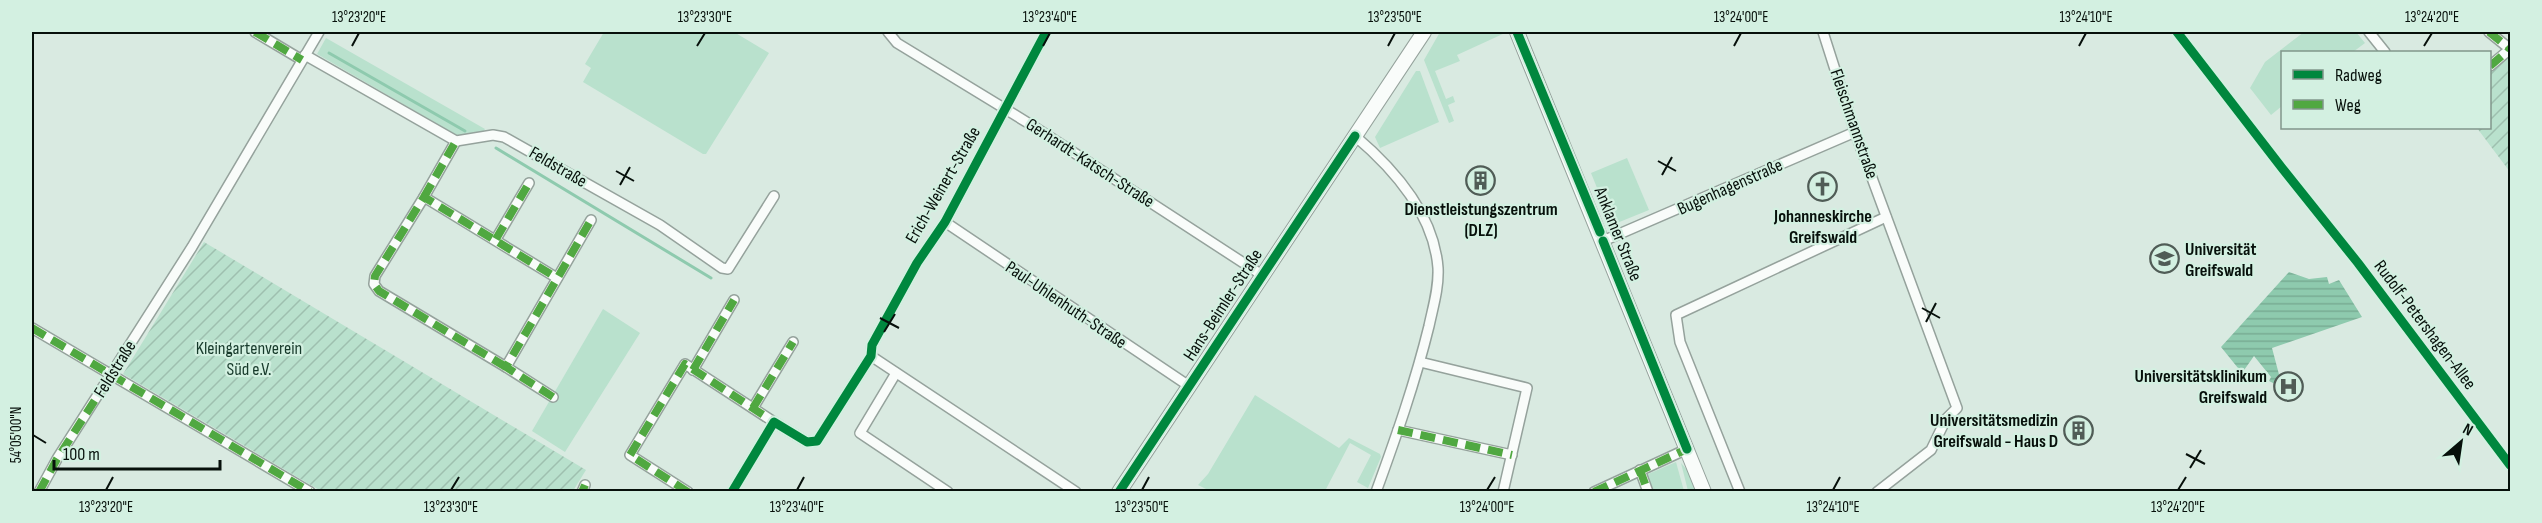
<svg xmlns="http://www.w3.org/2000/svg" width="2542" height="523" font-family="'Sofia Sans Condensed',sans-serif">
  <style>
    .green { fill: #b9e1cd }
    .garden { fill: url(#garden-furrows) }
    .water { fill: url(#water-rules) }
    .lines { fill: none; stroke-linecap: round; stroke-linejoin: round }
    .stream { stroke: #8ecaae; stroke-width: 3 }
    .minor-casing { stroke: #95a29c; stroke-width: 12 }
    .secondary-casing { stroke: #95a29c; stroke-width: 16 }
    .minor { stroke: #f9fcfa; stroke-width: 9 }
    .secondary { stroke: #f9fcfa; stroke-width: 14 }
    .quiet { stroke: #50a841; stroke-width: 8; stroke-dasharray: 15 8; stroke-linecap: butt }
    .cycleway-casing { stroke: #d3f0e1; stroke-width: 13 }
    .cycleway { stroke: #00873e; stroke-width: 9 }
    .ticks { fill: none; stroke: #07100b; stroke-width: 2 }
    .labels { text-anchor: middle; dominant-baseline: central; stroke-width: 4.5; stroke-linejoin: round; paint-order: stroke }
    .street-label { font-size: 18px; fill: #07100b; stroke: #d3f0e1 }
    .poi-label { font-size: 18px; font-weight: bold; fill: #07100b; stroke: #d3f0e1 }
    .park-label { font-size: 18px; fill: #173a2b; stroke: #d3f0e1 }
    .neatline { fill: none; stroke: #07100b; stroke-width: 2 }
    .ticks-label { font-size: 15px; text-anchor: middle; fill: #07100b }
  </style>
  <defs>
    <pattern id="garden-furrows" width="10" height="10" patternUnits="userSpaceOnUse" patternTransform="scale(1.5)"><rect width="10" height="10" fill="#b9e1cd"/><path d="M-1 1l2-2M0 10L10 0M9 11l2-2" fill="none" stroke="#9ec0af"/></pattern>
    <pattern id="water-rules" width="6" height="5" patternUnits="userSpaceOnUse" patternTransform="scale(1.5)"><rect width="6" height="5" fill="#8ecaae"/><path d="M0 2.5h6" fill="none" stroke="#79ac94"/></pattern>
  </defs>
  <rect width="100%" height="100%" fill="#d9eae1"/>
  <g class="green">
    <polygon points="604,32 734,32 769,53 706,154 703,154 583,82 591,68 585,64"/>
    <polygon points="1440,32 1505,33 1457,55 1460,61 1435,71 1446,99 1453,96 1455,102 1448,105 1454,121 1449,123 1424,60"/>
    <polygon points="2304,32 2356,32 2365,43 2353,52 2282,52 2282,106 2271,115 2250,88 2265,62"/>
    <polygon points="326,38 485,129 483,132 458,136 317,54"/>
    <polygon points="1416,71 1420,71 1439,122 1380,148 1375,137"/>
    <polygon points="1627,158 1649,210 1612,225 1591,173"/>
    <polygon points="603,309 640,333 565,452 532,431"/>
    <polygon points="1255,395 1339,448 1349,438 1380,454 1381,457 1368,488 1357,482 1371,455 1350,443 1325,491 1210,491 1198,485 1208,474"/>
    <polygon points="1676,462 1684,491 1652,491 1646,475"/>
    <polygon points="1681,463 1688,471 1697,491 1688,491"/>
  </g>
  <g class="garden">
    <polygon points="2510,52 2510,172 2477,128 2490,128 2490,70"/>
    <polygon points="204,242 586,470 573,491 321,491 123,374"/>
  </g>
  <polygon class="water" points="2289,272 2309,279 2327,277 2329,284 2339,280 2362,317 2272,348 2281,382 2275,384 2269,381 2271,377 2254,356 2242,373 2221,347"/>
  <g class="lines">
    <g class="stream">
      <polyline points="329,53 465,131"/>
      <polyline points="496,148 711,278"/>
    </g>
    <defs>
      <g id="minor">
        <polyline points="255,32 302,60"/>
        <polyline points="888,32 897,43 1033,126 1262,275"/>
        <polyline points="1823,32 1855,132 1957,408 1946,419 1931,450 1877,492"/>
        <polyline points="2369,32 2385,52"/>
        <polyline points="2489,32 2510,49"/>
        <polyline points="305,55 456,141 493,135 504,137 660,225 722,268 728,269 774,196"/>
        <polyline points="2490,66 2510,49"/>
        <path d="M1355,136C1394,169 1434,214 1438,268C1439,288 1433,307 1429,326C1415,383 1396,437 1376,492"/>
        <polyline points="424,197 456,141"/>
        <polyline points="945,222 1189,386"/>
        <polyline points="496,239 529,183"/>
        <polyline points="1603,241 1855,132"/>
        <polyline points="32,328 310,492"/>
        <polyline points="871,356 1076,492"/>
        <polyline points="1420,362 1527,388 1503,492"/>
        <polyline points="506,367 379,291 374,284 375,276 424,197 557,278"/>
        <polyline points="693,370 734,300"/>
        <polyline points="896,373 860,433 948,492"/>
        <polyline points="553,397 506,367 591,220"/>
        <polyline points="753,408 793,342"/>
        <polyline points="1398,430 1512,455"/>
        <polyline points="1640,470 1648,492"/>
        <polyline points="39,492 57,459 192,247 319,32"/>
        <polyline points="582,492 585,485"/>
        <polyline points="688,492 630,455 685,364 774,422"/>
        <polyline points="732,492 774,422 807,442 817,441 871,356 872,345 900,294 917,263 945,222 1046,32"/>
        <polyline points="1594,492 1687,449"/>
        <polyline points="1740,492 1680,342 1676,315 1886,217"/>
      </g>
      <g id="secondary">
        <polyline points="1517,32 1704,492"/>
        <polyline points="1119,492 1424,32"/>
      </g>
    </defs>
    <use href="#minor" class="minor-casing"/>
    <use href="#secondary" class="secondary-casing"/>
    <use href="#minor" class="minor"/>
    <use href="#secondary" class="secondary"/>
    <g class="quiet">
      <polyline points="255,32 302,60"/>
      <polyline points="2489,32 2510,49"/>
      <polyline points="2490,66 2510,49"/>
      <polyline points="424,197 456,141"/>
      <polyline points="496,239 529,183"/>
      <polyline points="32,328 310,492"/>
      <polyline points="506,367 379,291 374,284 375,276 424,197 557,278"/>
      <polyline points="693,370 734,300"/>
      <polyline points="553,397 506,367 591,220"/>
      <polyline points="753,408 793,342"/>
      <polyline points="1398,430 1512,455"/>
      <polyline points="1640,470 1648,492"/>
      <polyline points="39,492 57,459 133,341"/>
      <polyline points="582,492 585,485"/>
      <polyline points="688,492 630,455 685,364 774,422"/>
      <polyline points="1594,492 1687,449"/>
    </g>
    <defs>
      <g id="cycleway">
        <polyline points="1517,32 1600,232"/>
        <polyline points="2177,32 2282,168 2358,263 2510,465"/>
        <polyline points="1603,241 1687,449"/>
        <polyline points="732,492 774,422 807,442 817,441 871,356 872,345 900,294 917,263 945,222 1046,32"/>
        <polyline points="1119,492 1355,136"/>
      </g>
    </defs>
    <use href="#cycleway" class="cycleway-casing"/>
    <use href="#cycleway" class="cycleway"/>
  </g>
  <path class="ticks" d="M352,46L359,33M697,46L705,33M1043,46L1050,33M1388,46L1395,33M1734,46L1741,33M2079,46L2086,33M2424,46L2432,33M1658,161L1676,171M616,171L634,181M1662,175L1672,157M620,185L630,167M1922,308L1940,318M880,318L899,328M1926,322L1936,303M884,332L895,314M33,435L46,443M2186,454L2205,464M2190,468L2201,450M106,490L113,477M451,490L459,477M797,490L804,477M1142,490L1149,477M1487,490L1495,477M1833,490L1840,477M2178,490L2186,477"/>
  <defs>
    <symbol id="building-ring" viewBox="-11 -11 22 22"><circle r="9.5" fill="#d3f0e1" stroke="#505c56" stroke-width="1.5"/><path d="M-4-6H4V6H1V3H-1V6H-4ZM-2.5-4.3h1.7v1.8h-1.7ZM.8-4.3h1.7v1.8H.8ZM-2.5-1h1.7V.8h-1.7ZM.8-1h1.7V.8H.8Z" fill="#505c56"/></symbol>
    <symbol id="church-ring" viewBox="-11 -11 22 22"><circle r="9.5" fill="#d3f0e1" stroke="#505c56" stroke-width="1.5"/><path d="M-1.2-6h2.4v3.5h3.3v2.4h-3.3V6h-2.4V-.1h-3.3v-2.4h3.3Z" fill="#505c56"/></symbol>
    <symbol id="university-ring" viewBox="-11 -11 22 22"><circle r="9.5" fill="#d3f0e1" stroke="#505c56" stroke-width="1.5"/><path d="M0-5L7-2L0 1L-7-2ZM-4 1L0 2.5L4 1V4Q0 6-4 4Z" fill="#505c56"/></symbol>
    <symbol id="hospital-ring" viewBox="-11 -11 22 22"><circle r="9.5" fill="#d3f0e1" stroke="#505c56" stroke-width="1.5"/><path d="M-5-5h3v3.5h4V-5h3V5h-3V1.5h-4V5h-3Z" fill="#505c56"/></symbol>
  </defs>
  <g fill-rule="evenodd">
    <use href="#building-ring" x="1464" y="164" width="33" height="33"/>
    <use href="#church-ring" x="1806" y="170" width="33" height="33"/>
    <use href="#university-ring" x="2148" y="242" width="33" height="33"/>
    <use href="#hospital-ring" x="2272" y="370" width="33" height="33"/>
    <use href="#building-ring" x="2062" y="414" width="33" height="33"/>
  </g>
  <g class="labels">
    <g class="street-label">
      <text transform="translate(1854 124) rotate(71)">Fleischmannstraße</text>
      <text transform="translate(1090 163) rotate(33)">Gerhardt-Katsch-Straße</text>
      <text transform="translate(558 167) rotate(30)">Feldstraße</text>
      <text transform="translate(943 185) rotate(-60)">Erich-Weinert-Straße</text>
      <text transform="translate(1730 187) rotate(-24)">Bugenhagenstraße</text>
      <text transform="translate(1618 234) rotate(68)">Anklamer Straße</text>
      <text transform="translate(1066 305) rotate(34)">Paul-Uhlenhuth-Straße</text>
      <text transform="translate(1223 305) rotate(-57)">Hans-Beimler-Straße</text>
      <text transform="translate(2425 325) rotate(53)">Rudolf-Petershagen-Allee</text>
      <text transform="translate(115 369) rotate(-58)">Feldstraße</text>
    </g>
    <g class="poi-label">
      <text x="1481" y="209">Dienstleistungszentrum<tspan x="1481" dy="21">(DLZ)</tspan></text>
      <text x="1823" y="216">Johanneskirche<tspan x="1823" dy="21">Greifswald</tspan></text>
      <text x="2185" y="249" text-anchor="start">Universität<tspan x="2185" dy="21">Greifswald</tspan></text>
      <text x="2267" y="376" text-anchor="end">Universitätsklinikum<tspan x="2267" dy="21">Greifswald</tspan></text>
      <text x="2058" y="420" text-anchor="end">Universitätsmedizin<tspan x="2058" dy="21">Greifswald - Haus D</tspan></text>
    </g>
    <g class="park-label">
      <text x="249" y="348">Kleingartenverein<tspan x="249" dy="21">Süd e.V.</tspan></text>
    </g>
  </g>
  <rect width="2542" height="523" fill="none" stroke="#d3f0e1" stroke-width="66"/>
  <rect x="2281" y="51" width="210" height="78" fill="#d3f0e1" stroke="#81968b" stroke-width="1.5"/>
  <rect x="2293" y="70" width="30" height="9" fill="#00873e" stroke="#81968b" stroke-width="1.5"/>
  <text x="2335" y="81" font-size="18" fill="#07100b">Radweg</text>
  <rect x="2293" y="100" width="30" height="9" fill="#50a841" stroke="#81968b" stroke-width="1.5"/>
  <text x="2335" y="111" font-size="18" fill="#07100b">Weg</text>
  <g transform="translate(2461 442) rotate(29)" stroke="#d3f0e1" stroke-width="4.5" paint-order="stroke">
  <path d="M0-4.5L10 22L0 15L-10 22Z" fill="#07100b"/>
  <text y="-9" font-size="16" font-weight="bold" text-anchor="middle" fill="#07100b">N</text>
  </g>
  <path d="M54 460v9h166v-9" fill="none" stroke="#07100b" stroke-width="3"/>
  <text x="63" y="460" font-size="18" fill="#07100b" stroke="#d3f0e1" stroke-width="4.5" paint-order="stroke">100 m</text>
  <rect x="33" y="33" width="2476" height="457" class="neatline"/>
  <g class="ticks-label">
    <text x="359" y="22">13°23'20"E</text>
    <text x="705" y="22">13°23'30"E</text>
    <text x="1050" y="22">13°23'40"E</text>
    <text x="1395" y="22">13°23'50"E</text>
    <text x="1741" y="22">13°24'00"E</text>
    <text x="2086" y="22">13°24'10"E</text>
    <text x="2432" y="22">13°24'20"E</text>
    <text transform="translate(16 435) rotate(-90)" y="5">54°05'00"N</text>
    <text x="106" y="512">13°23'20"E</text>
    <text x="451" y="512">13°23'30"E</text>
    <text x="797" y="512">13°23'40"E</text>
    <text x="1142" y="512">13°23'50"E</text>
    <text x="1487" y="512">13°24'00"E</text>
    <text x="1833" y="512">13°24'10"E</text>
    <text x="2178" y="512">13°24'20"E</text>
  </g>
</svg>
